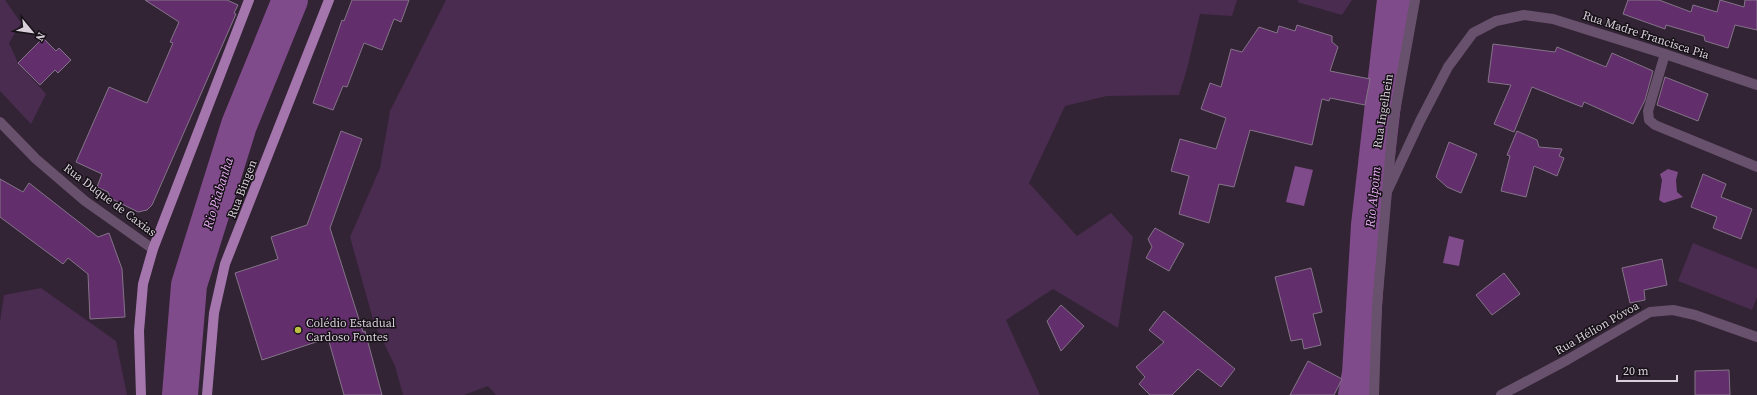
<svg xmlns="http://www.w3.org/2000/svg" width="1757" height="395" font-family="'Source Serif 4',serif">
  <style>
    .green { fill: #492c4f }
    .water { fill: #804b8a }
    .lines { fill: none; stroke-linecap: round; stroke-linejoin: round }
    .river { stroke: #804b8a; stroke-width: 36 }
    .building { fill: #622e6c; stroke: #847488 }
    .minor { stroke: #68516c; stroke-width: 10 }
    .major { stroke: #a576ae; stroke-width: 10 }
    .poi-dot { fill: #bcbf44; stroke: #161017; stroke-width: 1.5 }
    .labels { text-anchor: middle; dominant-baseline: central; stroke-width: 3; stroke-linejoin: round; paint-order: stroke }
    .street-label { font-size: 12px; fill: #d8cfda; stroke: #161017 }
    .poi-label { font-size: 12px; fill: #d8cfda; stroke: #161017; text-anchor: start }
    .water-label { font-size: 13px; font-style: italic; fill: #e9adf4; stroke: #161017 }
  </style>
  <rect width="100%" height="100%" fill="#322434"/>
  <g class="green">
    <polygon points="0,0 5,0 21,23 9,43 18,63 46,94 31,124 0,91"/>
    <polygon points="446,0 1237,0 1232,16 1200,14 1187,69 1179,95 1107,96 1065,106 1029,183 1077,236 1111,213 1133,237 1118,328 1053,289 1006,320 1040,395 496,395 488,386 464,395 403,395 395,366 374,323 350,237 380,168 390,111"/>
    <polygon points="1299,0 1352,0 1342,15 1297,2"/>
    <polygon points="1693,243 1757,269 1757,297 1752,310 1678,281"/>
    <polygon points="41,288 116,341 127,395 0,395 0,322 4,295"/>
  </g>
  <g class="water">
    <polygon points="1295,166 1313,170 1304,206 1286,202"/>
    <polygon points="1668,169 1678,172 1676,180 1677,192 1683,197 1664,203 1659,200 1662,180 1660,174"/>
    <polygon points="1449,236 1464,240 1459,266 1443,263"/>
  </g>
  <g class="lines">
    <g class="river">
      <polyline points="180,395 189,285 239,125 290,0"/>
      <polyline points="1356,395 1360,373 1369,225 1395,0"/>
    </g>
  </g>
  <g class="building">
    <polygon points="145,0 227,0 238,5 234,13 236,14 152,205 147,210 138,212 110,198 108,192 97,187 102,174 76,162 109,87 147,103 173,43 170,42 179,22"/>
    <polygon points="352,0 409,0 401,22 394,19 382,50 364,43 347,87 343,86 333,110 313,103 342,20 344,21"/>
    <polygon points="1628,0 1659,0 1691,12 1693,5 1717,12 1720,0 1744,7 1745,0 1757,0 1757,30 1735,25 1728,48 1705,41 1704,36 1666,25 1665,29 1623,14"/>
    <polygon points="1297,25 1332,36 1332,42 1338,47 1330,71 1370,79 1365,105 1330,98 1329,101 1322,99 1312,145 1250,130 1234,187 1219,184 1209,223 1179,214 1189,176 1171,171 1180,139 1216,149 1226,118 1201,109 1210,83 1221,87 1231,49 1242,52 1259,27 1277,33 1279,26 1295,31"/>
    <polygon points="43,38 56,51 59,48 71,60 58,73 55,70 40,85 18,63"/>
    <polygon points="1493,44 1555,52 1557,47 1606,67 1612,53 1653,71 1645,100 1633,124 1584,102 1582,107 1532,87 1514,132 1494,124 1511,85 1488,82"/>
    <polygon points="1665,77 1708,94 1698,121 1657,105"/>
    <polygon points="341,131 362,139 330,228 363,332 365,331 382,395 344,395 328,338 262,360 235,273 278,259 271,237 307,225"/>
    <polygon points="1517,131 1537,140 1539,147 1562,149 1559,156 1564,158 1557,176 1534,166 1526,197 1501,191 1510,156 1507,155"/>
    <polygon points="1449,142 1477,154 1461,193 1447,187 1436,177"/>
    <polygon points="1703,174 1726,184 1721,197 1752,209 1741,239 1713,228 1717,217 1691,207"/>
    <polygon points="0,179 23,192 29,183 98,237 109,233 122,269 125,317 90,319 88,274 68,258 63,264 0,217"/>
    <polygon points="1155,228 1184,244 1169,271 1146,258 1152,247 1148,239"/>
    <polygon points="1662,259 1667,285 1644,290 1645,300 1630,303 1622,268"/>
    <polygon points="1311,268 1322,312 1313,314 1321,345 1304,349 1302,339 1291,341 1275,277"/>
    <polygon points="1504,273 1520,294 1492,315 1476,295"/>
    <polygon points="1061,305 1084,326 1061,351 1047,321"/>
    <polygon points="1164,311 1235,369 1221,387 1198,369 1172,395 1150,395 1139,384 1145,377 1136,367 1164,342 1149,330"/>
    <polygon points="1308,361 1342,379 1334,395 1290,395"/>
    <polygon points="1729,370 1730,395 1695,395 1695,371"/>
  </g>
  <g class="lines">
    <g class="minor">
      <polyline points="1665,54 1648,111 1649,120 1655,125 1757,167"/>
      <polyline points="0,122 36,159 85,201 153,249"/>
      <polyline points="1386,194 1420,121 1448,67 1473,33 1496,21 1524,15 1553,19 1665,54 1757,85"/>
      <polyline points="1374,395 1377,305 1393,123 1415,0"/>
      <polyline points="1501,395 1567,360 1650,312 1673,310 1695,315 1757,337"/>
    </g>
    <g class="major">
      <polyline points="141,395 139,331 143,284 153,249 249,0"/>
      <polyline points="207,395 214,313 225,264 329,0"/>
    </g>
  </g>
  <circle class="poi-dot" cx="298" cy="330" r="4"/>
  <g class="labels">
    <g class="street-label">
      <text transform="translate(1646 35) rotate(18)">Rua Madre Francisca Pia</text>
      <text transform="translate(1383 111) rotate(-81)">Rua Ingelhein</text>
      <text transform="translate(242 189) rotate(-69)">Rua Bingen</text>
      <text transform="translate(110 200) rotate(37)">Rua Duque de Caxias</text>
      <text transform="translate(1597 328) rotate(-30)">Rua Hélion Póvoa</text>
    </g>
    <g class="poi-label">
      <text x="306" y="323">Colédio Estadual<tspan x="306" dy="14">Cardoso Fontes</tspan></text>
    </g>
    <g class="water-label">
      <text transform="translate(218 193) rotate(-73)">Rio Piabanha</text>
      <text transform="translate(1373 197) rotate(-84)">Rio Alpoim</text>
    </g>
  </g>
  <g transform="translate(32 32) rotate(119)" stroke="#161017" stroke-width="3" paint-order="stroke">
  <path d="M0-3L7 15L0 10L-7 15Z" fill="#d8cfda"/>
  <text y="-6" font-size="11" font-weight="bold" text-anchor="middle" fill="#d8cfda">N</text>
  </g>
  <path d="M1617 375v6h60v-6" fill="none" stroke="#d8cfda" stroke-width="2"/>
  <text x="1623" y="375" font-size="12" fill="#d8cfda" stroke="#161017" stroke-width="3" paint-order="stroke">20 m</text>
</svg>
